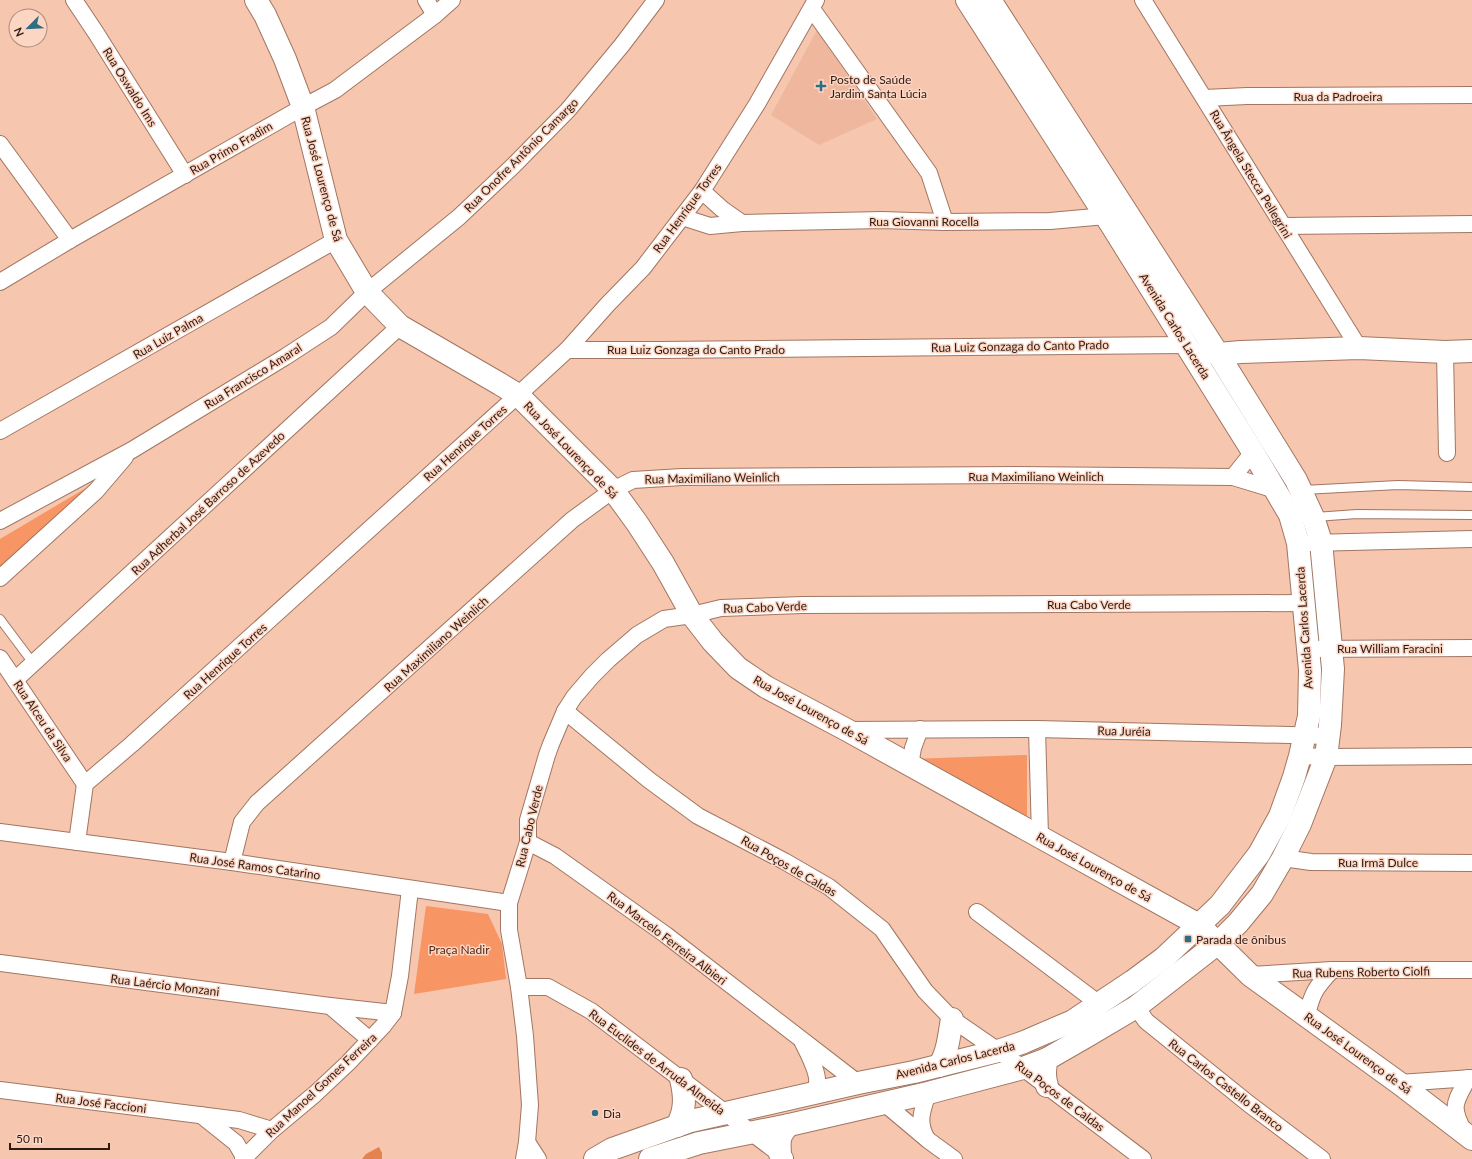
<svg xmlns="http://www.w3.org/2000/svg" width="1472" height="1159" font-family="Lato,sans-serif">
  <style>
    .built { fill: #efb89e }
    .green { fill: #f79564 }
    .forest { fill: #e48250 }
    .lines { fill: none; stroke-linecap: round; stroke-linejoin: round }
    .lane-casing { stroke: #a27661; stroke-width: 10 }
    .street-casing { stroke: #a27661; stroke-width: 18 }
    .secondary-casing { stroke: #a27661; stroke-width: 24 }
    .lane { stroke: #fff; stroke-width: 8 }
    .street { stroke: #fff; stroke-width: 16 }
    .secondary { stroke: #fff; stroke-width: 22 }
    .poi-dot { fill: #306c83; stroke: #fdd5c3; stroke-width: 1.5 }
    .labels { text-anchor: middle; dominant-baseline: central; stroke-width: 3; stroke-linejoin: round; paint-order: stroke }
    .poi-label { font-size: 12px; fill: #2c1b13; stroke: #fdd5c3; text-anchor: start }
    .street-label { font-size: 12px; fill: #2c1b13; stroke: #fdd5c3 }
    .park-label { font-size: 12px; fill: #512a15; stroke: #fdd5c3 }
  </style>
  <rect width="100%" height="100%" fill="#f6c6af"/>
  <polygon class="built" points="817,30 877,119 819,145 771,115"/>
  <g class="green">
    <polygon points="86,488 0,575 0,539"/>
    <polygon points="1027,755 1027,825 909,759"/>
    <polygon points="426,906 488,914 502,944 506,979 414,994"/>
  </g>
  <polygon class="forest" points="379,1147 382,1153 382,1159 362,1159 366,1154"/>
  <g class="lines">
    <defs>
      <g id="lane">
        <polyline points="1303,490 1398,485 1472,487"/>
        <polyline points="1315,517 1357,514 1472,515"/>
        <polyline points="0,619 33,663"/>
      </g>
      <g id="street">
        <polyline points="74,0 96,33 185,175"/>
        <polyline points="426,0 435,15"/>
        <polyline points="1143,0 1359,348"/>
        <polyline points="812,9 929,173 945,222"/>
        <polyline points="1205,98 1247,96 1472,95"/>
        <polyline points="0,144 70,240"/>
        <polyline points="702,191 722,209 742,223"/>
        <polyline points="682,217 710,226 742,223 882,220 945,222 1050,221 1106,216"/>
        <polyline points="1283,226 1472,224"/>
        <polyline points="0,282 70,240 303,107 335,90 435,15 452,0"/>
        <polyline points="567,350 661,350 1186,345"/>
        <polyline points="1445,352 1447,453"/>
        <polyline points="0,431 336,240"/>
        <polyline points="1233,477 1253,452"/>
        <polyline points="0,521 132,450 285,357 331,327 367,292 459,217 514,165 568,110 622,45 656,0"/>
        <polyline points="1310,543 1472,539"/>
        <polyline points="0,578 96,491 125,457"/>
        <polyline points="1307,649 1472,648"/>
        <polyline points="0,658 85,784"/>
        <polyline points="15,680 400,326"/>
        <polyline points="565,711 649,780 698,816 784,861 829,887 882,929 925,991 952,1019 1023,1068 1143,1159"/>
        <polyline points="1037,729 1040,836"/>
        <polyline points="847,730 1037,729 1329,736"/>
        <polyline points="1300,756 1326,757 1472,756"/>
        <polyline points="910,765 913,748 920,729"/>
        <polyline points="0,832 232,862 509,903"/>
        <polyline points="77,842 85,784 132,744 518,395 567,350 607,305 643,268 702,191 757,104 816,0"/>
        <polyline points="528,842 555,856 666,935 858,1083"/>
        <polyline points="1283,858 1311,862 1472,863"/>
        <polyline points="232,862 242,822 257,803 572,520 613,490 633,480 682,477 1017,475 1233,477 1276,490"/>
        <polyline points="977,912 1098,1003"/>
        <polyline points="0,963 330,1006 393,1013"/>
        <polyline points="1250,975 1332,970 1472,970"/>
        <polyline points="519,987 548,987 591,1011 785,1158"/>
        <polyline points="330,1006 370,1040"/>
        <polyline points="1136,1007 1146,1021 1249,1104 1322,1159"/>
        <path d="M1307,1015C1312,993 1316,987 1332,970"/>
        <path d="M803,1043C808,1053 819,1073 817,1084C816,1089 812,1091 809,1094"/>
        <polyline points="1399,1083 1472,1078"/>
        <polyline points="0,1090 239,1120 272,1130"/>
        <polyline points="884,1103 928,1140 954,1159"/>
        <polyline points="201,1115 236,1143 244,1157"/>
        <path d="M1464,1132C1450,1105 1455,1103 1468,1078"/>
        <path d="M927,1139C917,1122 922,1111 928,1093"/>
        <polyline points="527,1142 538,1159"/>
        <polyline points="243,1159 272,1130 315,1094 348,1063 383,1026 393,1013 400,976 410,889"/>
        <polyline points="524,1159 527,1142 530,1105 525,1036 519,987 509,930 509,903 528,842 528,820 547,755 551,744 565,711 574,697 592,676 608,660 637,635 664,619 692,615 721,608 802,605 1303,603"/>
      </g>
      <g id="secondary">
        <polyline points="256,0 265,15 285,59 303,107 336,240 367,292 400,326 500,384 518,395 613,490 637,523 663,563 692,615 713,642 738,668 766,687 847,730 1199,925 1250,975 1399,1083 1472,1139"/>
        <polyline points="1206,350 1218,354 1241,352 1359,348 1445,352 1472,351"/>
        <path d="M1047,1059C1044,1069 1044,1076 1047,1086"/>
        <path d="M939,1066C948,1053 949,1035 952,1019"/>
        <path d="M677,1126C686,1110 685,1096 681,1079"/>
        <path d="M780,1154C779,1140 779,1135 789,1125"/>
        <polyline points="595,1159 612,1149 691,1121 858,1083 914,1072 998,1051 1024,1042 1073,1021 1133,981 1164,958 1220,905 1259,854 1280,816 1294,777 1300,756 1309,716 1310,670 1298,543 1290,515 1253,452 1112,226 967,0"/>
        <polyline points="650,1159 699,1143 789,1125 928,1093 1023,1068 1047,1059 1087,1036 1136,1007 1218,943 1238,923 1262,894 1283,858 1300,824 1326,757 1330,725 1333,669 1321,542 1313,517 1296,480 1218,354 990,0"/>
      </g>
    </defs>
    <use href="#lane" class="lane-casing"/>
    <use href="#street" class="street-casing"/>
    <use href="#secondary" class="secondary-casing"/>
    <use href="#lane" class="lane"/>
    <use href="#street" class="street"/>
    <use href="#secondary" class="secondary"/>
  </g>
  <g class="poi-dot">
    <path d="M819 80h4v4h4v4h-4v4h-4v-4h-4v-4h4z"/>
    <rect x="1184" y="935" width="8" height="8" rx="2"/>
    <circle cx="595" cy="1113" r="4"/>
  </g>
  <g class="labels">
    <g class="poi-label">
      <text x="830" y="79">Posto de Saúde<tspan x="830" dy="14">Jardim Santa Lúcia</tspan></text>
      <text x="1196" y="939">Parada de ônibus</text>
      <text x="603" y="1113">Dia</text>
    </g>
    <g class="street-label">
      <text transform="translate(130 87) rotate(58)">Rua Oswaldo Ims</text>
      <text x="1338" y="96">Rua da Padroeira</text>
      <text transform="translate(231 148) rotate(-30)">Rua Primo Fradim</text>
      <text transform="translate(521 155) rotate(-45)">Rua Onofre Antônio Camargo</text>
      <text transform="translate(1251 174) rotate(59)">Rua Ângela Stecca Pellegrini</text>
      <text transform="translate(322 179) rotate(75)">Rua José Lourenço de Sá</text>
      <text transform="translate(687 208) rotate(-54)">Rua Henrique Torres</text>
      <text x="924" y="221">Rua Giovanni Rocella</text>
      <text transform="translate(1175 326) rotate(58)">Avenida Carlos Lacerda</text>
      <text transform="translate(168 336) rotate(-30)">Rua Luiz Palma</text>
      <text transform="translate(1020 346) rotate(-1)">Rua Luiz Gonzaga do Canto Prado</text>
      <text x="696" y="349">Rua Luiz Gonzaga do Canto Prado</text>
      <text transform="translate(253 376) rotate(-32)">Rua Francisco Amaral</text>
      <text transform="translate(465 443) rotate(-42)">Rua Henrique Torres</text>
      <text transform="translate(571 450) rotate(46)">Rua José Lourenço de Sá</text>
      <text x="1036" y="476">Rua Maximiliano Weinlich</text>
      <text transform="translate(712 478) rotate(-1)">Rua Maximiliano Weinlich</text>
      <text transform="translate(208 503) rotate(-43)">Rua Adherbal José Barroso de Azevedo</text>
      <text x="1089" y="604">Rua Cabo Verde</text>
      <text transform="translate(765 607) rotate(-2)">Rua Cabo Verde</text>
      <text transform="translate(1304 628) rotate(-94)">Avenida Carlos Lacerda</text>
      <text transform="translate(436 644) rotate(-42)">Rua Maximiliano Weinlich</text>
      <text x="1390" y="648">Rua William Faracini</text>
      <text transform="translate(225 661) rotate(-42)">Rua Henrique Torres</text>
      <text transform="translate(811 710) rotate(29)">Rua José Lourenço de Sá</text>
      <text transform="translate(43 721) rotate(56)">Rua Alceu da Silva</text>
      <text transform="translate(1124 731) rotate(1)">Rua Juréia</text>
      <text transform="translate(529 826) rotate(-77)">Rua Cabo Verde</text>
      <text x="1378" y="862">Rua Irmã Dulce</text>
      <text transform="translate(255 866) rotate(8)">Rua José Ramos Catarino</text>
      <text transform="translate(789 866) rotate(30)">Rua Poços de Caldas</text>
      <text transform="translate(1094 867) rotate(29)">Rua José Lourenço de Sá</text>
      <text transform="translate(667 938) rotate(37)">Rua Marcelo Ferreira Albieri</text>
      <text transform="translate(1361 972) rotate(-1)">Rua Rubens Roberto Ciolfi</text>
      <text transform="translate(165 985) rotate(7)">Rua Laércio Monzani</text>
      <text transform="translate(1358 1053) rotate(36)">Rua José Lourenço de Sá</text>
      <text transform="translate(955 1060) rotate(-14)">Avenida Carlos Lacerda</text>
      <text transform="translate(657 1062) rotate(37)">Rua Euclides de Arruda Almeida</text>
      <text transform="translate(321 1085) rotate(-43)">Rua Manoel Gomes Ferreira</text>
      <text transform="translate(1226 1085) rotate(38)">Rua Carlos Castello Branco</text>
      <text transform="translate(1060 1096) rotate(37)">Rua Poços de Caldas</text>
      <text transform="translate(101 1103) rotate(7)">Rua José Faccioni</text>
    </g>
    <g class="park-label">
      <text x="459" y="949">Praça Nadir</text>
    </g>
  </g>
  <g transform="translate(28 28) rotate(246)"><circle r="19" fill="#fdd5c3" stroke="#a98b7d"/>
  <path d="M0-3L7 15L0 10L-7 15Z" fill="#306c83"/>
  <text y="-6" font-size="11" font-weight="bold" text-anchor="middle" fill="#2c1b13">N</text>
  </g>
  <path d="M10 1143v6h99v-6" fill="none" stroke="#2c1b13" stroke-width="2"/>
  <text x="16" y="1143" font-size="12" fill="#2c1b13" stroke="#fdd5c3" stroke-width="3" paint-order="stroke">50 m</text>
</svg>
